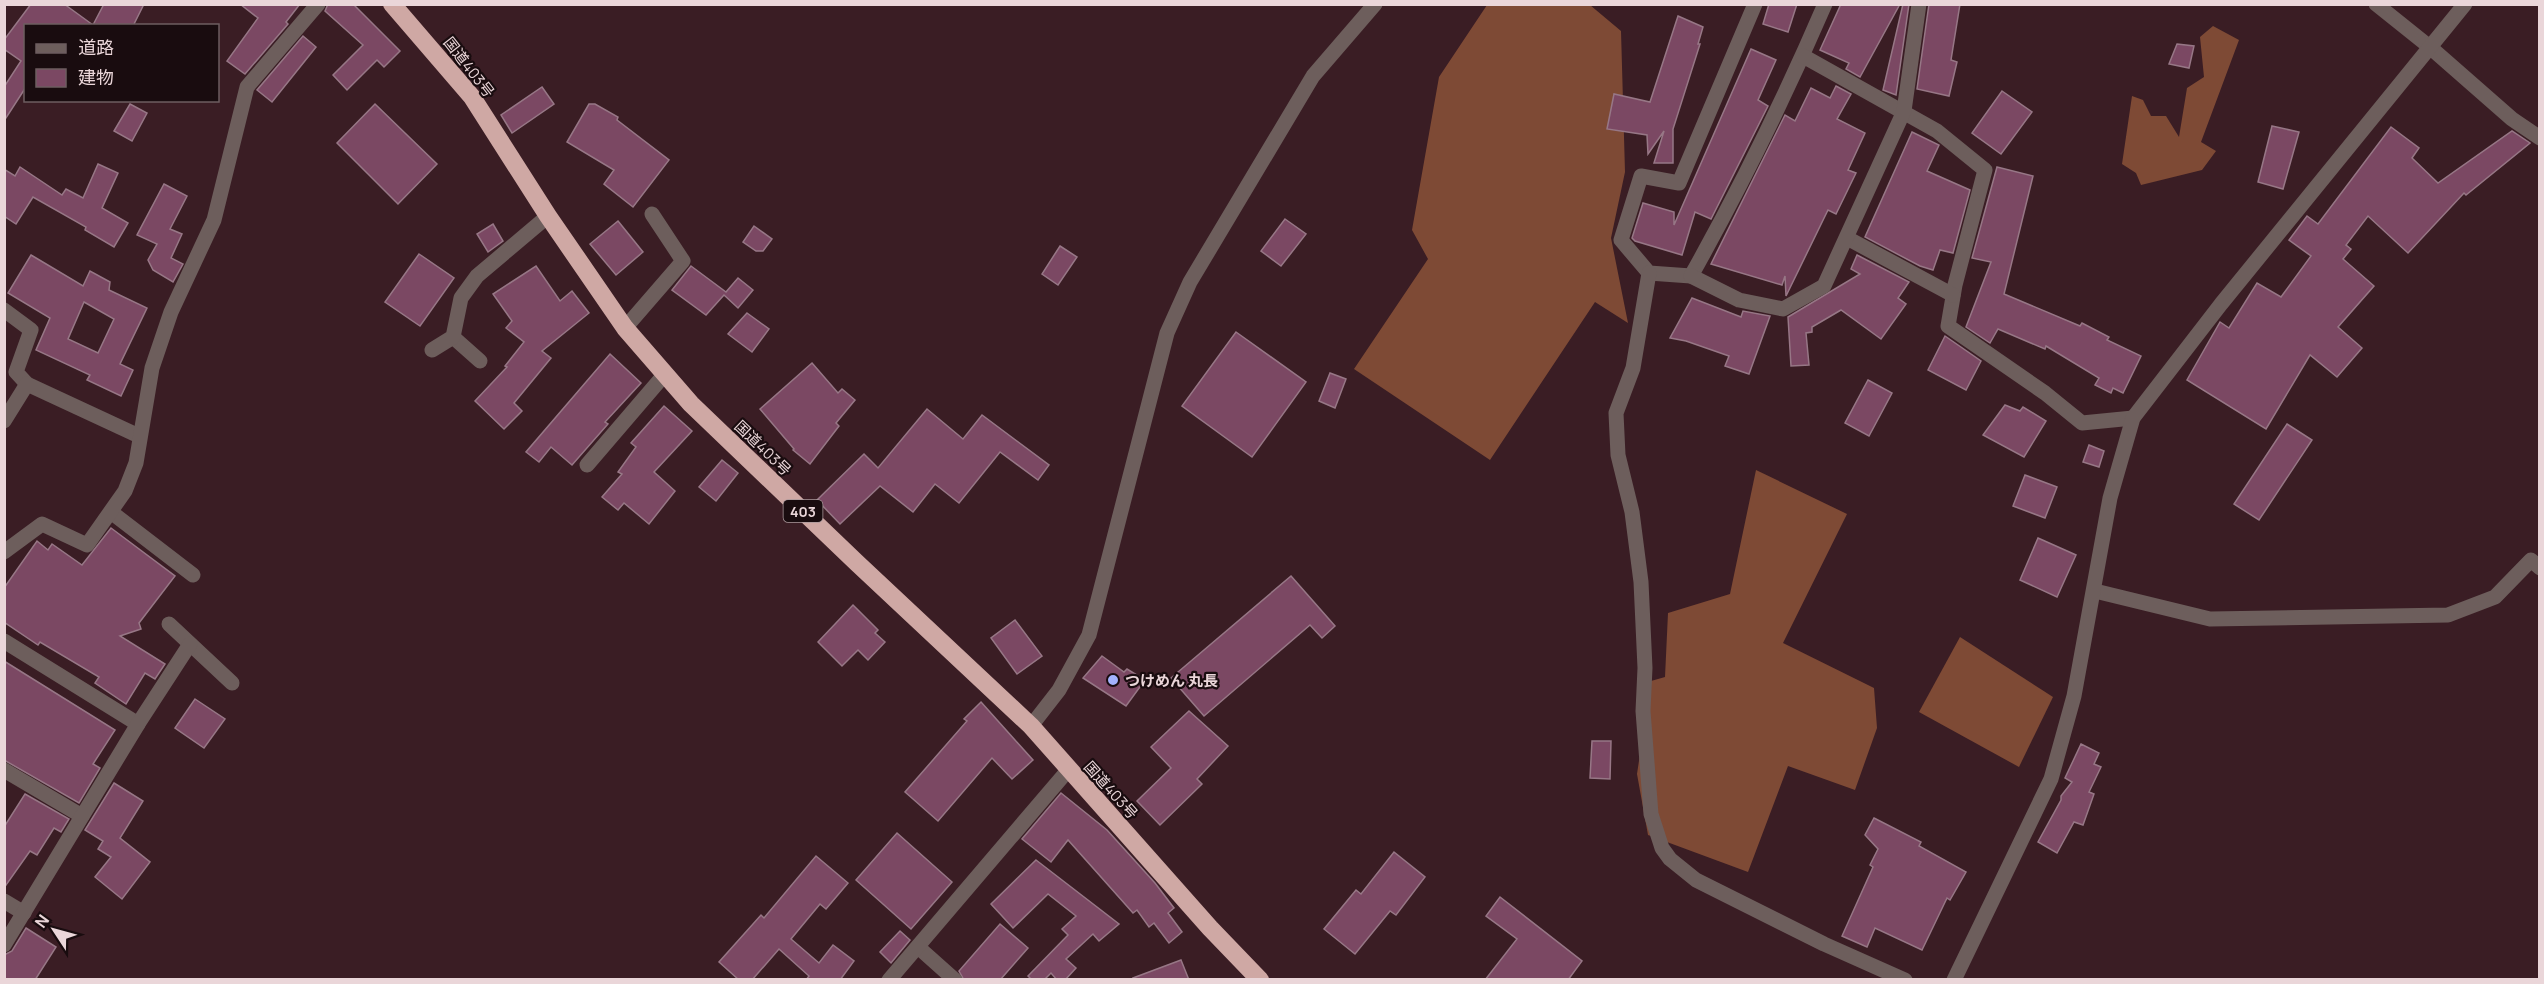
<svg xmlns="http://www.w3.org/2000/svg" width="2544" height="984" font-family="Manrope,'Noto Sans JP',sans-serif">
  <style>
    .forest { fill: #7e4a35 }
    .building { fill: #7b4863; stroke: #977786; stroke-width: 1.5; fill-rule: evenodd }
    .lines { fill: none; stroke-linecap: round; stroke-linejoin: round }
    .street { stroke: #6d5e5c; stroke-width: 15 }
    .highway { stroke: #cfa8a4; stroke-width: 18 }
    .poi-dot { fill: #a3b2fd; stroke: #190c0f; stroke-width: 2 }
    .labels { text-anchor: middle; dominant-baseline: central; stroke-width: 4.5; stroke-linejoin: round; paint-order: stroke }
    .shield { fill: #190c0f; stroke: #ab999c; stroke-width: 1.5 }
    .shield-label { font-size: 14px; font-weight: bold; fill: #ead6d9 }
    .street-label { font-size: 15px; fill: #ead6d9; stroke: #190c0f }
    .poi-label { font-size: 15px; font-weight: bold; fill: #ead6d9; stroke: #190c0f; text-anchor: start }
  </style>
  <rect width="100%" height="100%" fill="#3a1d24"/>
  <g class="forest">
    <polygon points="1487,5 1590,5 1621,31 1625,172 1611,238 1628,323 1595,302 1490,460 1354,369 1428,259 1412,230 1439,77"/>
    <polygon points="2213,26 2239,40 2201,142 2216,151 2202,170 2141,185 2136,173 2122,164 2132,96 2143,100 2151,116 2166,116 2179,137 2187,88 2204,77 2200,37"/>
    <polygon points="1756,470 1847,514 1783,643 1874,688 1877,728 1855,790 1788,766 1748,872 1648,835 1637,774 1651,681 1665,677 1668,613 1730,594"/>
    <polygon points="1960,637 2053,697 2019,767 1919,712"/>
  </g>
  <g class="building">
    <polygon points="31,4 64,4 93,25 104,4 144,4 133,26 26,26 26,87 4,121 4,87 21,61 4,49 4,40"/>
    <polygon points="240,4 300,4 286,22 288,24 245,74 227,61 258,18"/>
    <polygon points="328,4 353,4 400,51 384,67 377,60 347,90 333,75 363,45 325,11"/>
    <polygon points="1769,4 1797,4 1788,32 1763,24"/>
    <polygon points="1841,4 1900,4 1860,77 1846,69 1849,63 1820,50"/>
    <polygon points="1903,4 1909,4 1896,95 1883,90"/>
    <polygon points="1929,4 1960,4 1951,60 1957,62 1949,96 1917,89"/>
    <polygon points="1678,16 1703,27 1698,44 1700,44 1673,129 1673,163 1654,163 1664,131 1648,154 1647,135 1607,129 1614,94 1650,102"/>
    <polygon points="303,36 316,47 272,102 257,90"/>
    <polygon points="2177,44 2194,46 2189,68 2169,64"/>
    <polygon points="1751,49 1776,60 1758,100 1768,106 1711,219 1695,212 1682,255 1635,241 1632,238 1643,203 1674,212 1674,225"/>
    <polygon points="1836,86 1851,94 1837,119 1865,133 1848,170 1856,173 1836,214 1828,210 1786,296 1785,276 1782,285 1711,264 1785,115 1795,121 1811,88 1830,98"/>
    <polygon points="542,87 554,104 512,133 501,115"/>
    <polygon points="2002,91 2032,112 2001,154 1972,133"/>
    <polygon points="130,104 147,113 132,141 114,131"/>
    <polygon points="375,104 437,164 398,204 337,143"/>
    <polygon points="589,104 595,104 618,117 617,120 669,160 633,207 604,184 614,170 567,142"/>
    <polygon points="2272,126 2299,132 2283,189 2258,182"/>
    <polygon points="2391,127 2419,148 2412,158 2438,183 2512,131 2530,143 2466,195 2464,193 2408,253 2368,216 2346,245 2351,249 2343,259 2374,286 2338,327 2362,348 2337,377 2310,355 2266,429 2187,380 2220,322 2229,328 2257,283 2281,297 2311,256 2289,240 2307,216 2318,224"/>
    <polygon points="1912,132 1939,145 1927,171 1970,190 1953,253 1940,250 1933,270 1920,266 1865,237"/>
    <polygon points="98,164 118,173 102,208 128,223 114,247 85,230 86,227 33,197 16,224 4,216 4,169 15,176 20,167 62,195 66,189 83,198"/>
    <polygon points="1997,167 2033,176 2004,294 2080,326 2082,323 2109,337 2107,340 2141,356 2123,393 2113,388 2111,393 2095,385 2099,378 2046,346 2045,349 1998,329 1990,343 1966,327 1991,262 1972,258"/>
    <polygon points="164,184 187,196 170,229 182,234 171,258 183,264 173,282 153,270 148,260 157,244 137,235"/>
    <polygon points="1285,219 1306,234 1281,266 1261,251"/>
    <polygon points="618,221 643,252 616,275 590,244"/>
    <polygon points="493,224 503,241 488,252 477,234"/>
    <polygon points="754,226 772,239 763,251 756,251 743,242"/>
    <polygon points="1060,246 1077,257 1058,285 1042,274"/>
    <polygon points="419,254 454,278 420,326 385,302"/>
    <path d="M31,255L83,286L90,271L110,282L109,290L147,308L120,364L133,370L121,396L87,380L90,375L36,350L50,318L8,293ZM84,302L114,319L98,353L68,339Z"/>
    <polygon points="1857,255 1909,282 1898,298 1906,304 1881,339 1841,310 1812,327 1812,332 1806,333 1809,365 1791,366 1788,317 1860,274 1851,269"/>
    <polygon points="536,266 560,301 572,291 589,313 542,351 551,358 514,403 522,411 504,429 475,401 507,367 505,366 524,342 506,328 512,321 493,294"/>
    <polygon points="691,266 726,292 738,278 753,290 738,308 724,295 706,315 672,290"/>
    <polygon points="1692,298 1741,317 1743,311 1770,316 1749,374 1725,366 1729,356 1686,341 1670,338"/>
    <polygon points="747,313 769,329 752,352 728,334"/>
    <polygon points="1236,332 1306,382 1252,457 1182,406"/>
    <polygon points="1945,336 1981,361 1966,390 1928,370"/>
    <polygon points="610,354 641,383 605,422 608,424 572,465 551,447 539,462 526,452"/>
    <polygon points="812,363 838,393 842,389 855,400 836,423 839,426 810,464 793,450 794,449 760,409"/>
    <polygon points="1330,373 1346,379 1335,408 1319,401"/>
    <polygon points="1868,380 1892,393 1869,436 1845,423"/>
    <polygon points="2005,405 2020,411 2023,407 2046,421 2024,457 1983,435"/>
    <polygon points="664,406 692,431 654,472 675,491 649,524 624,503 618,510 602,497 622,474 618,472 636,447 631,443"/>
    <polygon points="927,409 963,439 982,415 1049,465 1038,480 1000,452 959,503 935,484 913,512 880,486 840,524 817,500 864,454 878,468"/>
    <polygon points="2287,424 2312,440 2259,520 2234,504"/>
    <polygon points="2089,445 2104,451 2099,467 2083,462"/>
    <polygon points="722,460 738,473 716,501 699,487"/>
    <polygon points="2025,475 2057,487 2045,518 2013,506"/>
    <polygon points="111,528 175,576 139,623 141,629 120,636 165,664 155,679 145,673 126,704 95,683 99,677 40,642 38,645 4,622 4,588 37,541 48,550 52,544 82,565"/>
    <polygon points="2038,538 2076,555 2057,597 2020,580"/>
    <polygon points="1291,576 1335,626 1322,638 1310,625 1204,716 1171,678"/>
    <polygon points="853,605 878,630 875,633 885,642 868,660 858,650 842,666 818,642"/>
    <polygon points="1015,620 1042,656 1017,674 991,638"/>
    <polygon points="1102,656 1124,672 1127,669 1145,680 1126,706 1083,678"/>
    <polygon points="4,661 115,730 93,764 100,768 79,803 4,760"/>
    <polygon points="195,699 225,719 204,748 175,728"/>
    <polygon points="981,702 1033,760 1012,779 992,758 938,821 905,792 967,721 964,719"/>
    <polygon points="1189,711 1228,746 1197,779 1202,784 1160,825 1137,801 1171,768 1151,747"/>
    <polygon points="1592,741 1611,741 1610,779 1590,778"/>
    <polygon points="2081,744 2099,753 2094,764 2101,767 2089,792 2094,794 2083,825 2074,822 2057,853 2038,842 2061,800 2061,796 2072,782 2065,778"/>
    <polygon points="114,783 143,801 120,838 150,862 122,899 95,877 111,857 98,849 103,841 85,830"/>
    <polygon points="1061,793 1107,830 1155,883 1174,908 1168,913 1182,932 1169,943 1154,923 1149,927 1137,910 1133,913 1068,840 1051,862 1022,839"/>
    <polygon points="25,794 69,819 61,832 54,828 37,855 30,851 4,888 4,827"/>
    <polygon points="1874,818 1921,842 1919,846 1966,872 1950,900 1947,898 1922,950 1875,928 1867,947 1842,936 1873,867 1870,865 1878,849 1865,835"/>
    <polygon points="897,833 952,882 911,929 856,880"/>
    <polygon points="1394,852 1425,877 1396,915 1390,911 1355,954 1324,929 1356,890 1361,894"/>
    <polygon points="816,856 848,883 826,909 820,904 791,939 819,963 833,945 854,961 840,980 806,980 809,976 779,949 752,980 739,980 719,962 761,915 764,918"/>
    <polygon points="1036,860 1119,924 1099,941 1093,934 1066,959 1076,968 1065,980 1057,980 1051,973 1044,980 1032,980 1028,976 1068,935 1062,929 1076,916 1048,894 1013,928 991,904"/>
    <polygon points="1500,897 1582,961 1568,980 1485,980 1517,939 1486,916"/>
    <polygon points="1000,924 1028,948 1000,980 964,980 959,971"/>
    <polygon points="26,928 56,947 35,980 4,980 4,955 12,951"/>
    <polygon points="900,931 910,940 891,963 880,952"/>
    <polygon points="1181,960 1189,980 1134,980 1133,978"/>
  </g>
  <g class="lines">
    <g class="street">
      <path d="M1755,4L1679,183L1641,176L1621,240L1649,273L1691,276C1741,187 1785,97 1825,4"/>
      <polyline points="2376,4 2431,48 2512,119 2540,138"/>
      <polyline points="1803,56 1937,131 1985,170 1955,285 1948,326 2045,393 2082,423 2133,418"/>
      <polyline points="1847,238 1953,295"/>
      <polyline points="1649,273 1633,368 1616,413 1618,455 1632,512 1641,582 1645,668 1643,711 1651,814 1662,848 1670,859 1696,880 1824,944 1905,980"/>
      <polyline points="1691,276 1739,300 1783,309 1824,286 1904,111 1919,4"/>
      <polyline points="4,310 31,330 16,372 27,384"/>
      <polyline points="625,328 683,261 652,214"/>
      <polyline points="453,337 480,361"/>
      <polyline points="432,350 453,337 461,298 477,276 548,216"/>
      <polyline points="4,421 27,384 139,436"/>
      <polyline points="587,465 665,374"/>
      <polyline points="111,512 193,575"/>
      <polyline points="4,552 42,524 87,545 125,491 136,463 152,368 171,312 214,220 247,87 318,4"/>
      <polyline points="2095,591 2210,619 2448,615 2495,597 2531,560 2540,568"/>
      <polyline points="169,624 232,683"/>
      <polyline points="4,641 138,724"/>
      <polyline points="1031,726 1059,690 1089,635 1167,333 1190,282 1313,76 1375,4"/>
      <polyline points="4,770 82,816"/>
      <polyline points="4,901 24,913"/>
      <polyline points="4,945 138,724 190,644"/>
      <polyline points="918,947 955,980"/>
      <polyline points="889,980 1069,769"/>
      <polyline points="1954,980 2051,779 2074,696 2110,498 2133,418 2221,304 2465,4"/>
    </g>
    <polyline class="highway" points="392,4 472,97 548,216 625,328 691,404 857,563 1031,726 1210,928 1260,980"/>
  </g>
  <circle class="poi-dot" cx="1113" cy="680" r="6"/>
  <g class="labels">
    <rect class="shield" x="783.5" y="500" width="39" height="22" rx="4.5"/>
    <g class="shield-label">
      <text x="803" y="511">403</text>
    </g>
    <g class="street-label">
      <text transform="translate(469 67) rotate(52)">国道403号</text>
      <text transform="translate(763 448) rotate(44)">国道403号</text>
      <text transform="translate(1111 790) rotate(48)">国道403号</text>
    </g>
    <g class="poi-label">
      <text x="1125" y="680">つけめん 丸長</text>
    </g>
  </g>
  <rect width="2544" height="984" fill="none" stroke="#ead6d9" stroke-width="12"/>
  <rect x="24" y="24" width="195" height="78" fill="#190c0f" stroke="#6d5d60" stroke-width="1.5"/>
  <rect x="36" y="44" width="30" height="9" fill="#6d5e5c" stroke="#6d5d60" stroke-width="1.5"/>
  <text x="78" y="54" font-size="18" fill="#ead6d9">道路</text>
  <rect x="36" y="69" width="30" height="18" fill="#7b4863" stroke="#6d5d60" stroke-width="1.5"/>
  <text x="78" y="84" font-size="18" fill="#ead6d9">建物</text>
  <g transform="translate(54 930) rotate(306)" stroke="#190c0f" stroke-width="4.5" paint-order="stroke">
  <path d="M0-4.5L10 22L0 15L-10 22Z" fill="#ead6d9"/>
  <text y="-9" font-size="16" font-weight="bold" text-anchor="middle" fill="#ead6d9">N</text>
  </g>
</svg>
